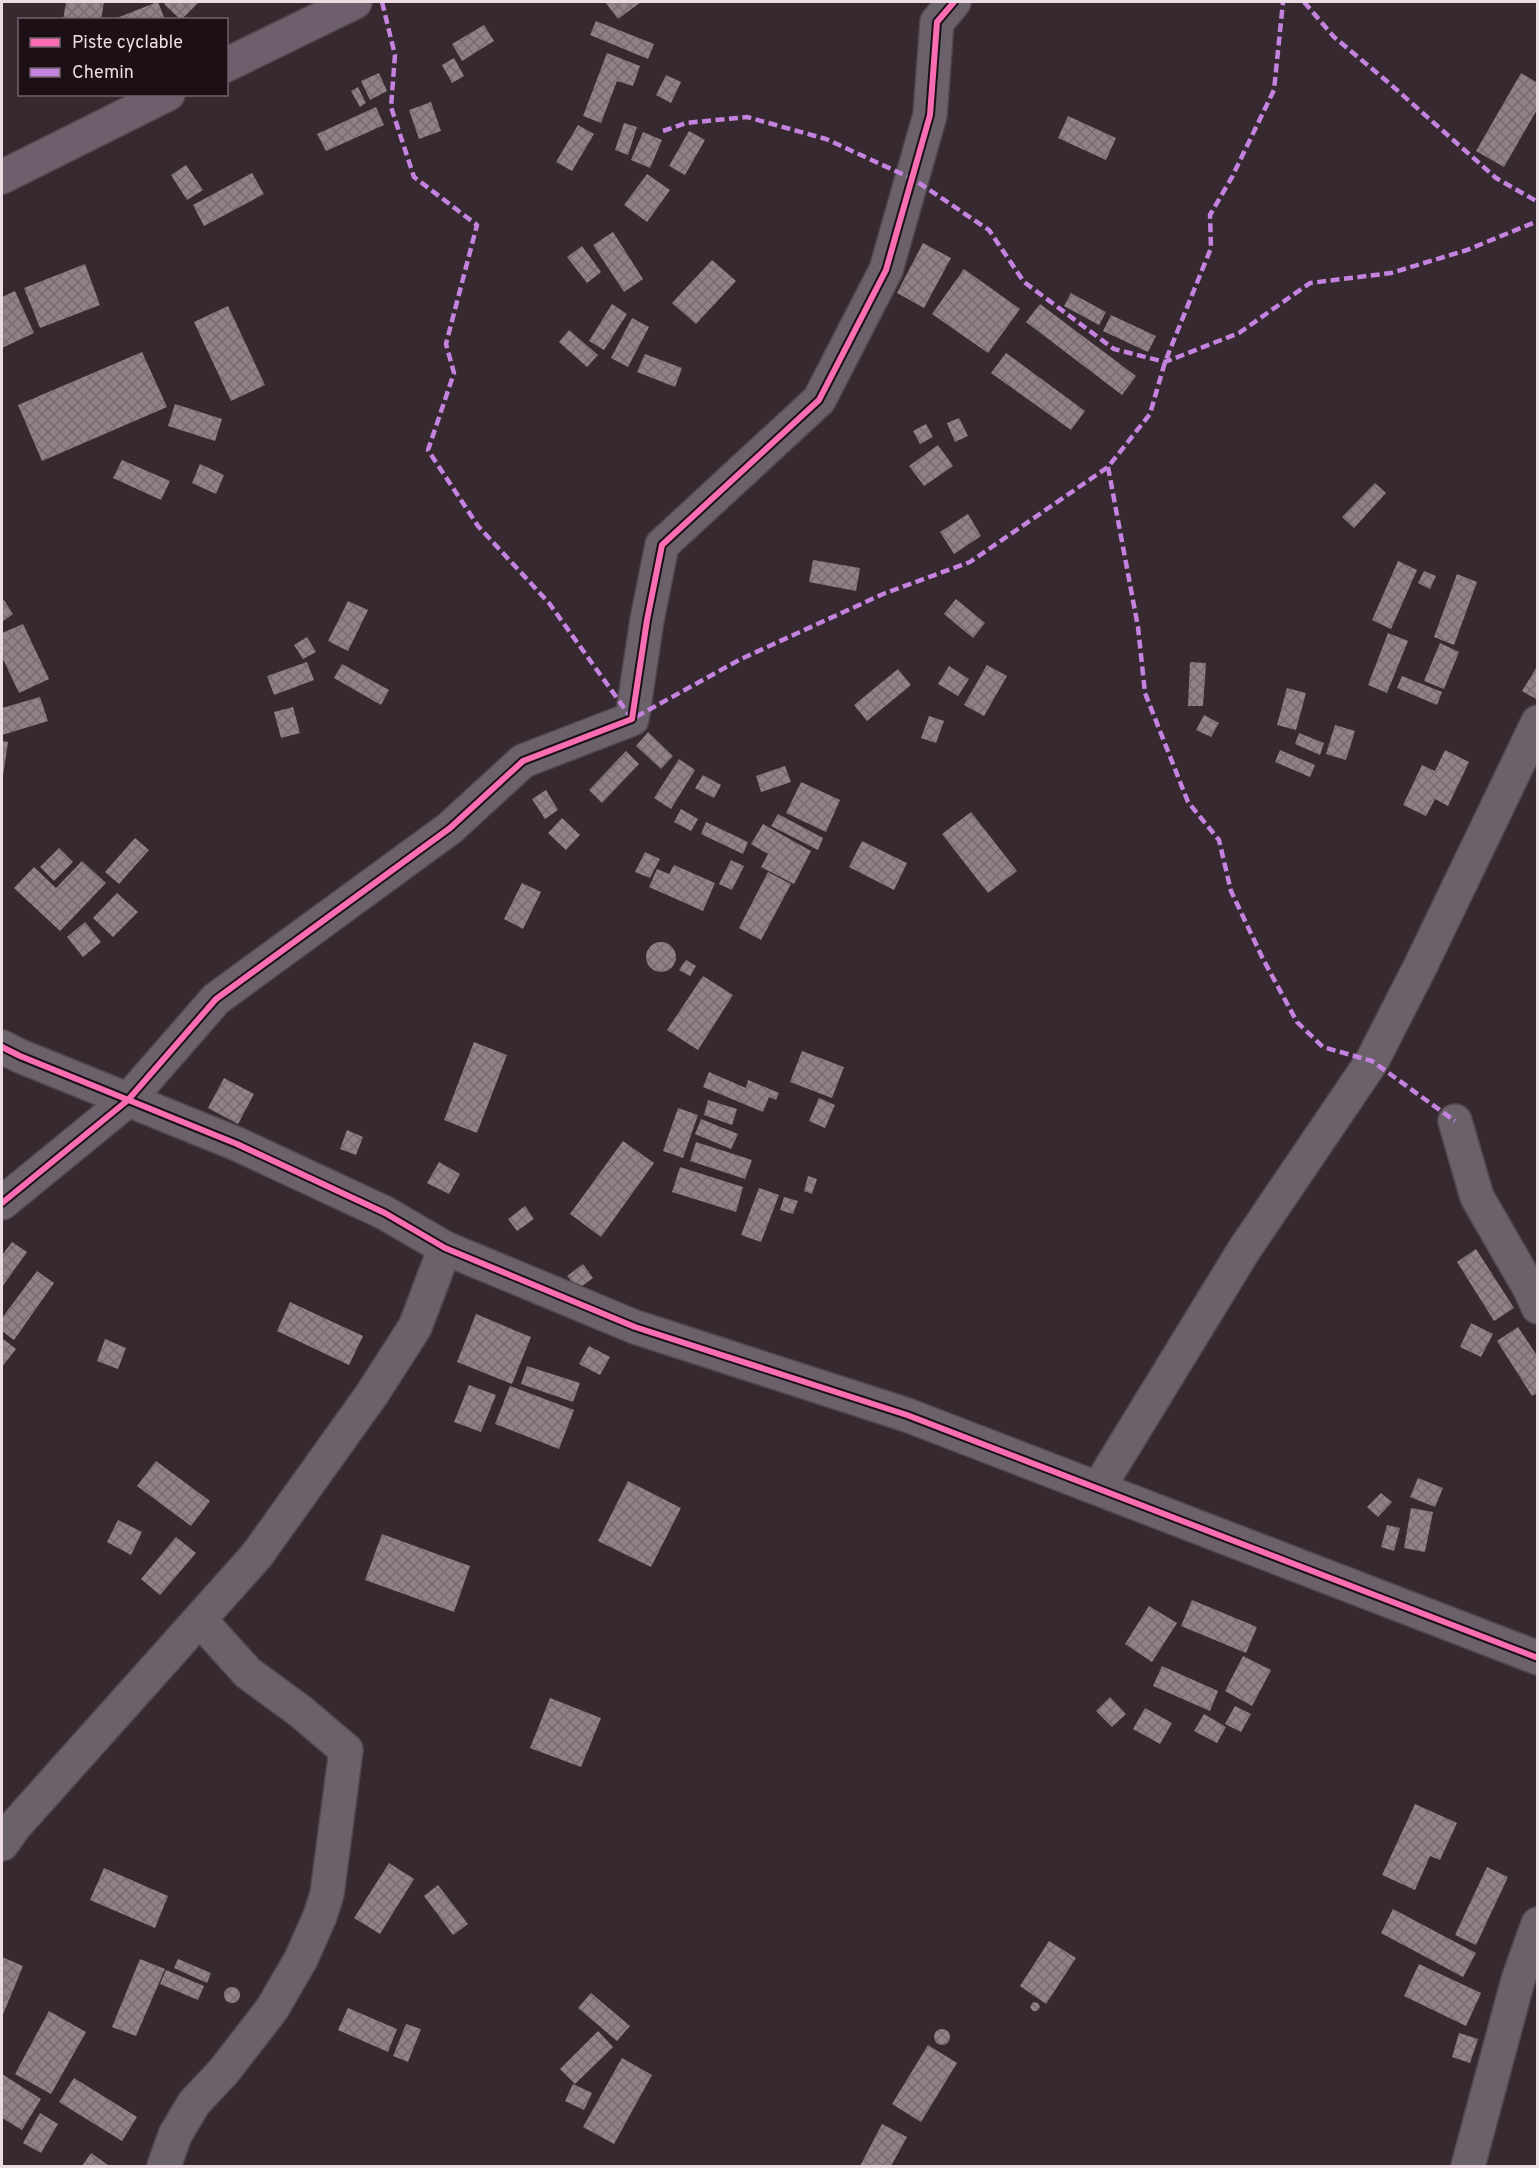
<svg xmlns="http://www.w3.org/2000/svg" width="1539" height="2168" font-family="Overpass,sans-serif">
  <style>
    .building { fill: url(#building-cross-hatch) }
    .lines { fill: none; stroke-linecap: round; stroke-linejoin: round }
    .street-casing { stroke: #53464d; stroke-width: 36 }
    .primary-casing { stroke: #53464d; stroke-width: 36 }
    .street { stroke: #6a616a; stroke-width: 33 }
    .primary { stroke: #6d606c; stroke-width: 33 }
    .quiet { stroke: #c483df; stroke-width: 4.5; stroke-dasharray: 9 4.5; stroke-linecap: butt }
    .cycleway-casing { stroke: #1c1016; stroke-width: 10 }
    .cycleway { stroke: #f96db3; stroke-width: 6 }
  </style>
  <defs>
    <pattern id="building-cross-hatch" width="8" height="8" patternUnits="userSpaceOnUse" patternTransform="scale(1.5)"><rect width="8" height="8" fill="#8f8185"/><path d="M0 0l8 8M0 8l8-8" fill="none" stroke="#766b6f"/></pattern>
  </defs>
  <rect width="100%" height="100%" fill="#362930"/>
  <g class="building">
    <polygon points="66,2 104,2 101,20 63,20"/>
    <polygon points="158,2 165,20 112,20 157,2"/>
    <polygon points="166,2 199,2 181,20 164,4"/>
    <polygon points="605,2 641,2 618,19"/>
    <polygon points="596,21 654,44 648,59 590,35"/>
    <polygon points="484,25 494,41 462,61 452,44"/>
    <polygon points="607,53 640,66 633,86 617,81 601,123 583,116"/>
    <polygon points="454,58 464,76 452,83 442,65"/>
    <polygon points="379,73 387,91 370,100 361,81"/>
    <polygon points="1521,73 1538,83 1538,108 1504,167 1476,151"/>
    <polygon points="666,75 681,82 671,103 656,95"/>
    <polygon points="358,87 366,103 360,107 351,91"/>
    <polygon points="431,102 441,131 419,139 409,110"/>
    <polygon points="376,107 384,125 326,151 317,134"/>
    <polygon points="1068,116 1116,138 1106,160 1058,138"/>
    <polygon points="624,123 637,127 628,155 615,150"/>
    <polygon points="578,125 594,134 572,171 556,162"/>
    <polygon points="689,131 705,140 685,175 669,166"/>
    <polygon points="643,132 662,140 650,168 631,160"/>
    <polygon points="186,165 203,190 187,200 171,175"/>
    <polygon points="252,173 264,194 204,226 193,205"/>
    <polygon points="647,174 670,190 647,222 624,205"/>
    <polygon points="613,232 643,279 624,292 593,245"/>
    <polygon points="923,243 951,258 924,308 897,293"/>
    <polygon points="582,246 601,272 587,283 567,257"/>
    <polygon points="712,260 736,281 696,324 672,303"/>
    <polygon points="85,264 100,305 40,328 24,288"/>
    <polygon points="964,269 1020,309 988,353 932,314"/>
    <polygon points="15,291 34,333 2,348 2,297"/>
    <polygon points="1071,293 1106,312 1099,325 1064,306"/>
    <polygon points="612,304 627,314 604,350 589,341"/>
    <polygon points="1040,304 1136,376 1122,395 1026,322"/>
    <polygon points="228,306 265,385 231,401 194,322"/>
    <polygon points="1111,315 1156,336 1148,352 1103,331"/>
    <polygon points="632,318 649,327 628,367 611,358"/>
    <polygon points="569,330 598,355 587,367 559,342"/>
    <polygon points="142,352 167,407 42,461 18,405"/>
    <polygon points="1006,353 1085,411 1071,430 991,373"/>
    <polygon points="645,354 682,368 675,387 637,372"/>
    <polygon points="175,404 222,419 215,441 168,426"/>
    <polygon points="959,418 968,436 955,442 947,423"/>
    <polygon points="926,424 933,437 920,444 913,431"/>
    <polygon points="938,445 953,466 924,486 909,466"/>
    <polygon points="122,460 170,481 161,500 113,478"/>
    <polygon points="200,464 224,475 216,494 192,483"/>
    <polygon points="1375,483 1386,493 1354,528 1342,517"/>
    <polygon points="968,514 981,536 954,554 940,532"/>
    <polygon points="813,560 860,568 856,591 809,582"/>
    <polygon points="1398,561 1417,570 1391,629 1372,620"/>
    <polygon points="1424,571 1436,576 1430,589 1418,583"/>
    <polygon points="1457,574 1477,582 1454,645 1434,637"/>
    <polygon points="956,599 985,623 973,638 944,614"/>
    <polygon points="4,600 13,614 2,622 2,601"/>
    <polygon points="348,601 368,610 348,651 328,641"/>
    <polygon points="23,624 49,679 19,693 2,657 2,633"/>
    <polygon points="1388,633 1408,641 1387,693 1368,685"/>
    <polygon points="307,637 316,652 303,659 294,645"/>
    <polygon points="1440,643 1459,652 1444,689 1424,681"/>
    <polygon points="307,662 314,680 274,695 267,676"/>
    <polygon points="1190,662 1206,663 1203,706 1188,706"/>
    <polygon points="342,664 389,690 381,705 334,678"/>
    <polygon points="987,665 1007,676 984,716 964,705"/>
    <polygon points="1538,665 1538,700 1522,691"/>
    <polygon points="949,666 969,679 958,696 938,684"/>
    <polygon points="898,669 911,685 867,721 854,705"/>
    <polygon points="1402,676 1442,692 1437,705 1397,688"/>
    <polygon points="1287,688 1306,693 1296,730 1277,725"/>
    <polygon points="40,697 48,721 2,735 2,708"/>
    <polygon points="293,707 300,733 281,738 274,712"/>
    <polygon points="1204,715 1219,723 1211,737 1196,730"/>
    <polygon points="929,716 944,721 936,743 921,738"/>
    <polygon points="1335,725 1355,731 1346,760 1326,754"/>
    <polygon points="648,732 673,756 661,769 636,746"/>
    <polygon points="1299,733 1324,743 1320,755 1295,744"/>
    <polygon points="2,741 8,742 3,776 2,776"/>
    <polygon points="1280,750 1315,765 1310,777 1275,762"/>
    <polygon points="1445,750 1469,762 1448,806 1435,799 1426,816 1403,805 1422,765 1435,771"/>
    <polygon points="626,751 639,764 602,803 589,790"/>
    <polygon points="679,759 695,770 671,809 654,798"/>
    <polygon points="785,766 791,782 761,792 756,776"/>
    <polygon points="703,775 721,785 714,798 695,788"/>
    <polygon points="801,782 840,800 826,832 786,813"/>
    <polygon points="546,790 558,810 545,819 532,799"/>
    <polygon points="681,809 698,819 691,831 674,822"/>
    <polygon points="971,812 1017,871 988,893 942,834"/>
    <polygon points="778,814 823,838 818,850 771,826"/>
    <polygon points="562,818 580,835 566,850 548,833"/>
    <polygon points="706,822 748,842 743,854 701,834"/>
    <polygon points="763,824 811,851 794,884 761,867 768,854 751,844"/>
    <polygon points="135,838 149,850 119,884 105,872"/>
    <polygon points="862,841 907,863 894,890 849,867"/>
    <polygon points="59,848 73,862 54,881 40,867"/>
    <polygon points="645,852 660,859 650,878 635,872"/>
    <polygon points="731,860 744,866 732,890 719,884"/>
    <polygon points="82,861 106,883 60,931 14,888 34,867 56,888"/>
    <polygon points="674,865 715,883 703,911 649,887 657,869 669,874"/>
    <polygon points="768,872 791,884 761,940 739,928"/>
    <polygon points="522,883 541,892 523,929 504,919"/>
    <polygon points="117,893 138,912 113,937 93,918"/>
    <polygon points="85,922 101,942 83,957 67,937"/>
    <circle cx="661" cy="957" r="15"/>
    <polygon points="686,960 696,966 690,976 679,970"/>
    <polygon points="703,976 733,995 698,1050 667,1030"/>
    <polygon points="474,1042 507,1055 477,1133 444,1120"/>
    <polygon points="802,1051 844,1067 832,1098 790,1082"/>
    <polygon points="709,1072 746,1088 748,1080 779,1093 776,1100 769,1097 763,1112 703,1087"/>
    <polygon points="224,1078 254,1094 238,1124 208,1108"/>
    <polygon points="819,1098 835,1105 825,1128 809,1121"/>
    <polygon points="708,1100 737,1109 732,1125 704,1115"/>
    <polygon points="678,1108 698,1115 683,1158 663,1151"/>
    <polygon points="701,1119 738,1134 731,1149 695,1134"/>
    <polygon points="347,1130 363,1137 356,1155 340,1149"/>
    <polygon points="623,1141 654,1163 601,1237 570,1214"/>
    <polygon points="696,1142 752,1160 745,1179 690,1161"/>
    <polygon points="439,1162 460,1174 449,1194 427,1183"/>
    <polygon points="680,1167 743,1187 736,1212 672,1192"/>
    <polygon points="808,1176 817,1179 812,1194 804,1191"/>
    <polygon points="759,1188 779,1195 761,1242 741,1235"/>
    <polygon points="784,1197 798,1201 793,1214 780,1210"/>
    <polygon points="525,1206 534,1219 517,1231 508,1219"/>
    <polygon points="12,1242 27,1252 2,1287 2,1255"/>
    <polygon points="1476,1249 1514,1308 1494,1321 1457,1262"/>
    <polygon points="583,1264 593,1278 578,1289 567,1276"/>
    <polygon points="37,1271 54,1283 14,1340 2,1331 2,1318"/>
    <polygon points="290,1302 363,1336 349,1365 277,1331"/>
    <polygon points="476,1314 531,1337 512,1384 457,1362"/>
    <polygon points="1471,1323 1493,1334 1481,1357 1460,1347"/>
    <polygon points="1518,1327 1538,1357 1538,1393 1532,1396 1497,1341"/>
    <polygon points="2,1338 16,1349 2,1367"/>
    <polygon points="105,1339 126,1348 118,1369 97,1361"/>
    <polygon points="589,1346 610,1357 600,1375 579,1364"/>
    <polygon points="527,1366 580,1383 573,1402 521,1384"/>
    <polygon points="469,1385 496,1395 481,1432 454,1422"/>
    <polygon points="510,1386 574,1410 559,1449 495,1424"/>
    <polygon points="156,1461 210,1501 191,1526 137,1486"/>
    <polygon points="1418,1478 1443,1488 1435,1507 1410,1497"/>
    <polygon points="628,1481 681,1508 651,1567 598,1541"/>
    <polygon points="1381,1493 1392,1502 1378,1517 1367,1507"/>
    <polygon points="1411,1508 1433,1512 1425,1552 1404,1548"/>
    <polygon points="118,1520 142,1532 131,1555 107,1542"/>
    <polygon points="1387,1525 1400,1528 1394,1551 1381,1547"/>
    <polygon points="382,1534 470,1566 454,1612 365,1580"/>
    <polygon points="176,1537 196,1553 160,1595 141,1579"/>
    <polygon points="1192,1600 1257,1627 1246,1653 1181,1626"/>
    <polygon points="1149,1606 1177,1623 1152,1662 1125,1644"/>
    <polygon points="1243,1656 1271,1670 1252,1706 1225,1691"/>
    <polygon points="1162,1666 1218,1691 1210,1711 1153,1686"/>
    <polygon points="1110,1697 1126,1714 1112,1727 1096,1711"/>
    <polygon points="550,1698 601,1718 581,1767 530,1748"/>
    <polygon points="1235,1706 1251,1714 1241,1732 1225,1724"/>
    <polygon points="1145,1708 1172,1723 1160,1744 1133,1729"/>
    <polygon points="1204,1714 1226,1727 1217,1743 1194,1731"/>
    <polygon points="1415,1804 1457,1823 1440,1860 1430,1856 1415,1890 1382,1875"/>
    <polygon points="389,1863 414,1879 380,1934 354,1918"/>
    <polygon points="1487,1867 1508,1877 1476,1945 1455,1935"/>
    <polygon points="104,1868 168,1896 155,1928 90,1900"/>
    <polygon points="438,1885 468,1924 453,1935 424,1896"/>
    <polygon points="1393,1909 1476,1953 1463,1977 1381,1933"/>
    <polygon points="1049,1941 1076,1958 1046,2004 1020,1986"/>
    <polygon points="2,1957 23,1966 2,2017"/>
    <polygon points="140,1959 165,1969 136,2036 112,2027"/>
    <polygon points="178,1959 211,1973 207,1983 174,1968"/>
    <polygon points="1419,1964 1481,1993 1466,2026 1404,1996"/>
    <polygon points="166,1970 204,1986 198,2000 160,1984"/>
    <circle cx="232" cy="1995" r="8"/>
    <polygon points="591,1993 630,2026 617,2041 578,2008"/>
    <polygon points="1033,2002 1038,2003 1040,2007 1037,2011 1033,2011 1030,2007"/>
    <polygon points="348,2008 397,2029 388,2052 338,2030"/>
    <polygon points="49,2011 86,2032 51,2094 15,2074"/>
    <polygon points="406,2024 421,2029 408,2062 393,2056"/>
    <circle cx="942" cy="2037" r="8"/>
    <polygon points="598,2031 613,2047 575,2084 560,2069"/>
    <polygon points="1459,2033 1478,2039 1470,2063 1452,2057"/>
    <polygon points="928,2045 957,2063 921,2122 892,2104"/>
    <polygon points="622,2058 652,2075 614,2144 583,2127"/>
    <polygon points="2,2074 41,2099 22,2130 2,2118"/>
    <polygon points="74,2078 137,2117 122,2141 59,2102"/>
    <polygon points="573,2084 592,2093 584,2110 565,2101"/>
    <polygon points="40,2113 58,2124 41,2153 23,2143"/>
    <polygon points="882,2124 907,2137 891,2166 860,2166"/>
    <polygon points="91,2153 108,2165 107,2166 82,2166"/>
  </g>
  <g class="lines">
    <defs>
      <g id="street">
        <polyline points="2,1047 20,1056 237,1144 385,1213 445,1248 635,1327 907,1415 1538,1658"/>
        <polyline points="1455,1121 1477,1197 1530,1289 1538,1307"/>
        <polyline points="2,1203 128,1100 216,999 450,828 523,761 632,719 647,620 662,545 819,400 886,270 930,115 937,22 954,2"/>
        <polyline points="1099,1487 1244,1250 1372,1061 1421,965 1538,722"/>
        <polyline points="2,1844 14,1827 257,1555 372,1394 415,1327 445,1248"/>
        <polyline points="164,2166 175,2135 194,2103 224,2071 272,2009 301,1959 320,1916 327,1894 346,1750 300,1711 248,1673 200,1620"/>
        <polyline points="1468,2166 1518,1980 1538,1924"/>
      </g>
      <g id="primary">
        <polyline points="226,65 355,2"/>
        <polyline points="2,177 168,94"/>
      </g>
    </defs>
    <use href="#street" class="street-casing"/>
    <use href="#primary" class="primary-casing"/>
    <use href="#street" class="street"/>
    <use href="#primary" class="primary"/>
    <g class="quiet">
      <polyline points="382,2 395,55 391,107 414,177 477,225 446,344 454,373 428,450 478,526 549,603 632,719 741,659 883,594 970,562 1108,467 1150,414 1165,362 1211,248 1210,215 1232,177 1274,90 1283,2"/>
      <polyline points="1304,2 1334,37 1389,83 1496,178 1538,202"/>
      <polyline points="663,131 686,123 747,117 826,139 913,179 989,230 1024,282 1114,349 1165,362 1239,333 1310,283 1391,273 1467,250 1538,221"/>
      <polyline points="1108,467 1138,627 1145,693 1188,802 1219,840 1231,891 1263,959 1297,1022 1323,1047 1372,1061 1455,1121"/>
    </g>
    <defs>
      <g id="cycleway">
        <polyline points="2,1047 20,1056 237,1144 385,1213 445,1248 635,1327 907,1415 1538,1658"/>
        <polyline points="2,1203 128,1100 216,999 450,828 523,761 632,719 647,620 662,545 819,400 886,270 930,115 937,22 954,2"/>
      </g>
    </defs>
    <use href="#cycleway" class="cycleway-casing"/>
    <use href="#cycleway" class="cycleway"/>
  </g>
  <rect width="1539" height="2168" fill="none" stroke="#eedce5" stroke-width="6"/>
  <rect x="18" y="18" width="210" height="78" fill="#1c1016" stroke="#706269" stroke-width="1.5"/>
  <rect x="30" y="38" width="30" height="9" fill="#f96db3" stroke="#706269" stroke-width="1.5"/>
  <text x="72" y="48" font-size="18" fill="#eedce5">Piste cyclable</text>
  <rect x="30" y="68" width="30" height="9" fill="#c483df" stroke="#706269" stroke-width="1.5"/>
  <text x="72" y="78" font-size="18" fill="#eedce5">Chemin</text>
</svg>
